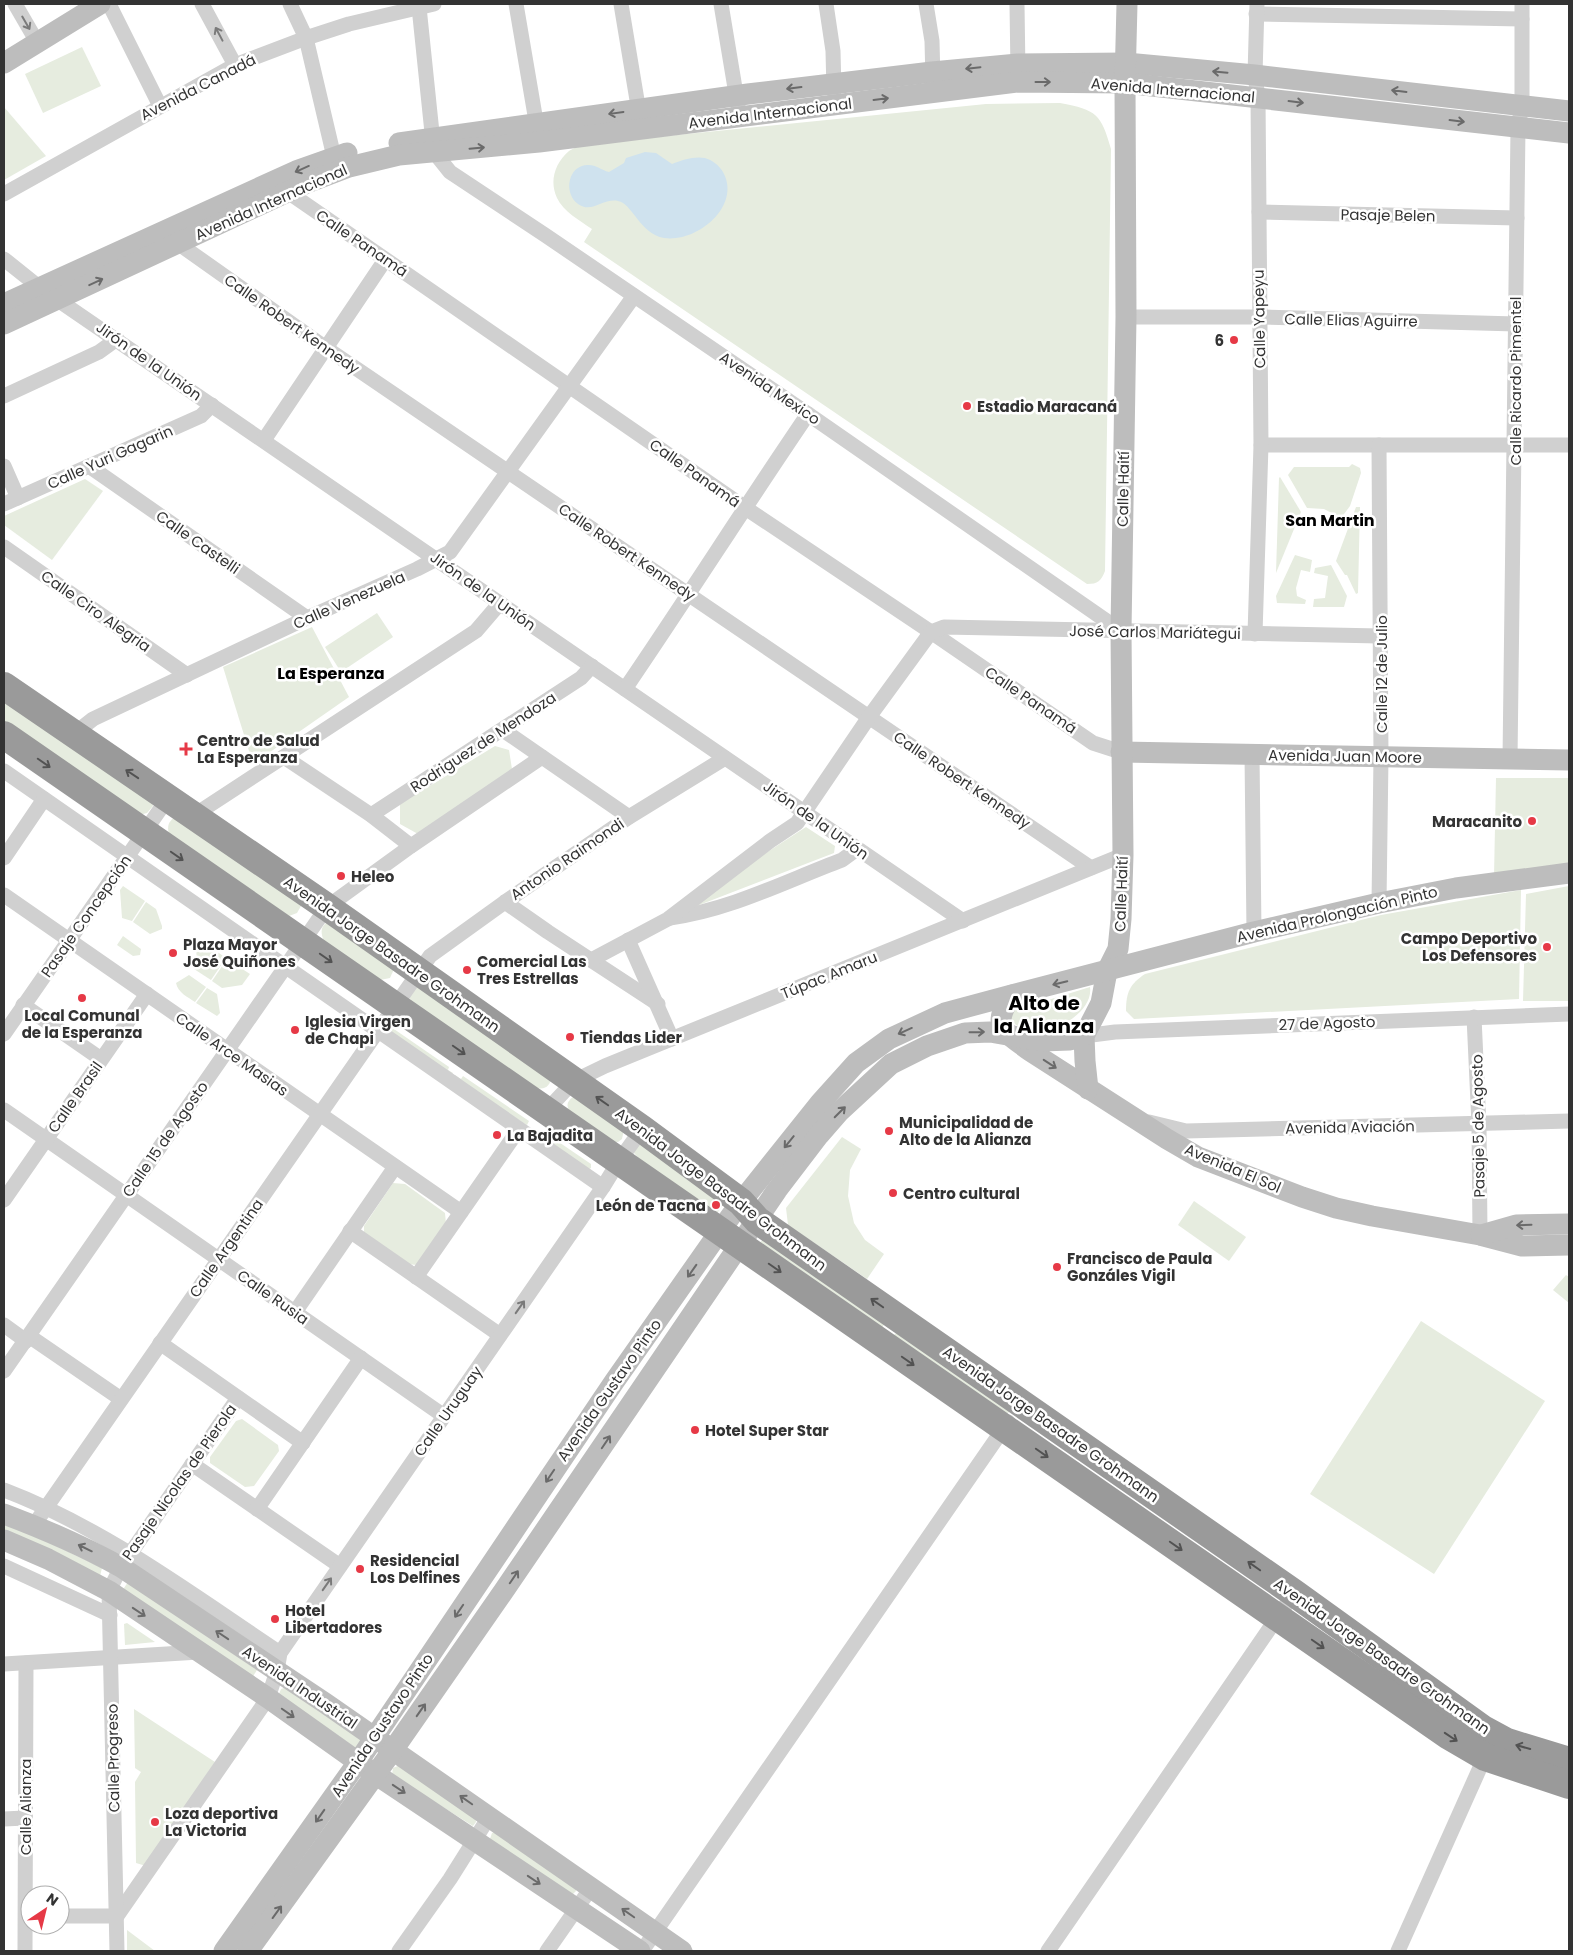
<svg xmlns="http://www.w3.org/2000/svg" width="1573" height="1955" font-family="Poppins,sans-serif">
  <style>
    .green { fill: #e6ecdf }
    .water { fill: #cfe2ee }
    .lines { fill: none; stroke-linecap: round; stroke-linejoin: round }
    .street { stroke: #d0d0d0; stroke-width: 15 }
    .secondary { stroke: #bdbdbd; stroke-width: 21 }
    .highway { stroke: #9a9a9a; stroke-width: 28 }
    .oneway { stroke: #7a7a7a }
    .oneway2 { stroke: #6a6a6a }
    .oneway3 { stroke: #525252 }
    .poi-dot { fill: #e63946; stroke: #fff; stroke-width: 2 }
    .labels { text-anchor: middle; dominant-baseline: central; stroke-width: 5; stroke-linejoin: round; paint-order: stroke }
    .street-label { font-size: 15px; fill: #333; stroke: #fff }
    .poi-label { font-size: 15px; font-weight: bold; fill: #333; stroke: #fff; text-anchor: start }
    .neighbourhood-label { font-size: 16px; font-weight: bold; fill: #000; stroke: #fff }
    .district-label { font-size: 20px; font-weight: bold; fill: #000; stroke: #fff }
  </style>
  <rect width="100%" height="100%" fill="#fff"/>
  <g class="green">
    <polygon points="82,47 101,86 43,113 25,74"/>
    <path d="M1060,103C1097,110 1101,114 1111,149L1105,571C1101,581 1098,584 1087,584L584,242L592,229C580,221 563,211 557,198C549,181 555,163 569,151C573,148 581,146 587,144L986,104Z"/>
    <polygon points="4,107 46,156 4,180"/>
    <polygon points="1352,464 1360,468 1361,473 1350,506 1341,518 1324,509 1307,508 1288,475 1294,467 1349,467"/>
    <polygon points="1280,477 1301,512 1276,573 1279,478"/>
    <polygon points="85,479 103,491 52,560 4,525 4,516"/>
    <polygon points="1356,507 1360,507 1358,593 1356,594 1347,575 1345,575 1336,561"/>
    <polygon points="1295,555 1312,560 1310,572 1301,570 1296,588 1297,596 1306,600 1305,604 1277,603 1276,596"/>
    <polygon points="1331,565 1347,596 1344,607 1313,607 1314,599 1325,598 1328,576 1314,573 1315,568"/>
    <polygon points="377,613 393,637 341,672 325,647"/>
    <polygon points="312,627 349,697 253,764 223,667"/>
    <polygon points="4,693 151,798 153,806 147,813 139,815 4,722"/>
    <polygon points="495,746 509,750 512,769 418,834 400,824 400,804"/>
    <polygon points="1496,778 1569,778 1569,864 1494,876"/>
    <path d="M175,817L300,898L301,906L297,913L289,916L169,835C167,826 168,822 175,817Z"/>
    <polygon points="806,827 835,846 834,853 681,912 676,911"/>
    <polygon points="123,886 145,901 132,921 122,918 120,890"/>
    <polygon points="1569,886 1569,1001 1523,1001 1526,894"/>
    <path d="M1521,890L1519,999L1134,1019L1126,1011C1126,992 1130,984 1145,974L1381,915Z"/>
    <polygon points="146,902 156,909 162,926 162,929 150,934 133,922"/>
    <path d="M326,923L394,969L390,978L380,980L324,941C321,934 320,928 326,923Z"/>
    <polygon points="123,936 141,949 140,955 133,956 117,945"/>
    <polygon points="209,946 226,958 211,980 194,969 197,959 196,950 199,947"/>
    <polygon points="227,959 250,974 242,985 222,988 212,981"/>
    <path d="M189,975L206,987L195,1002C188,997 178,993 176,983Z"/>
    <path d="M418,984L551,1076C551,1085 546,1090 537,1088L411,1001L409,996Z"/>
    <path d="M1090,987C1094,1014 1047,1039 1024,1030C1018,1028 1013,1022 1009,1017L1013,1011Z"/>
    <polygon points="207,988 217,994 220,1013 217,1016 196,1003"/>
    <polygon points="391,1027 449,1067 448,1070 453,1073 451,1076 388,1031"/>
    <polygon points="455,1075 461,1079 463,1076 529,1121 527,1125 533,1129 453,1078"/>
    <path d="M576,1095L624,1129L622,1139L618,1142H613C604,1136 570,1117 568,1108C566,1102 571,1098 576,1095Z"/>
    <polygon points="534,1130 541,1134 544,1132 591,1164 591,1168 587,1170 533,1132"/>
    <polygon points="842,1137 861,1149 850,1170 848,1196 854,1223 865,1240 884,1254 867,1279 788,1225 786,1208"/>
    <polygon points="642,1142 723,1205 718,1212 713,1211 642,1162 634,1153 634,1147"/>
    <polygon points="393,1183 405,1184 445,1213 446,1224 417,1265 407,1264 364,1235 364,1226"/>
    <polygon points="1194,1201 1246,1237 1229,1261 1178,1225"/>
    <polygon points="764,1239 885,1323 882,1328 759,1243"/>
    <polygon points="1566,1275 1569,1277 1569,1303 1553,1290"/>
    <polygon points="1421,1321 1545,1401 1434,1574 1310,1494"/>
    <polygon points="897,1332 1008,1406 1009,1412 1006,1415 893,1336"/>
    <polygon points="242,1419 278,1445 279,1451 254,1486 245,1487 210,1463 210,1457 236,1421"/>
    <polygon points="4,1521 102,1568 100,1576 4,1537"/>
    <polygon points="128,1582 257,1670 252,1678 125,1592 124,1588"/>
    <polygon points="127,1623 155,1642 125,1645 124,1624"/>
    <polygon points="287,1687 361,1737 361,1742 357,1749 279,1694 281,1689"/>
    <polygon points="134,1709 215,1762 146,1866 136,1863 135,1782 141,1772 135,1768"/>
    <polygon points="400,1765 475,1817 476,1822 473,1826 392,1775 393,1768"/>
    <polygon points="497,1832 575,1886 576,1891 572,1895 489,1842 492,1833"/>
    <polygon points="127,1930 155,1951 127,1951"/>
  </g>
  <path class="water" d="M645,152L656,153L672,164C682,160 694,156 705,158C712,160 719,165 723,172C742,206 697,243 664,238C640,234 632,203 618,201C603,198 592,214 578,204C563,193 568,165 588,165C597,165 601,170 609,172L624,163L626,158Z"/>
  <g class="lines">
    <g class="street">
      <polyline points="15,4 37,42"/>
      <polyline points="109,4 160,106"/>
      <polyline points="202,4 235,65"/>
      <polyline points="290,4 306,38 334,157 341,162"/>
      <polyline points="516,4 538,133"/>
      <polyline points="621,4 640,118"/>
      <polyline points="721,4 738,106"/>
      <polyline points="826,4 833,51 834,92"/>
      <polyline points="926,4 932,41 933,81"/>
      <polyline points="1017,4 1018,73"/>
      <polyline points="419,7 434,152 450,172 545,235 808,414 1121,631"/>
      <polyline points="1256,14 1522,19"/>
      <polyline points="282,186 288,192 744,507 931,632 1093,743 1121,752"/>
      <polyline points="4,194 235,65 306,38 349,24 434,4"/>
      <polyline points="1259,212 1517,218"/>
      <polyline points="174,237 179,244 326,348 1091,868"/>
      <polyline points="4,259 39,287 963,921"/>
      <polyline points="1126,317 1259,317 1516,324"/>
      <polyline points="4,396 99,352 117,339"/>
      <polyline points="264,440 385,260"/>
      <polyline points="1261,445 1569,445"/>
      <polyline points="1379,445 1381,757 1379,903"/>
      <polyline points="4,466 18,498"/>
      <polyline points="89,466 307,618"/>
      <polyline points="4,504 201,416 212,405"/>
      <polyline points="4,547 187,675"/>
      <polyline points="1255,634 1261,445 1258,98 1255,75 1257,4"/>
      <path d="M625,689C687,598 746,505 808,414"/>
      <polyline points="503,730 629,817"/>
      <polyline points="74,734 93,719 307,618 417,569 450,552 634,296"/>
      <polyline points="1252,754 1254,932"/>
      <polyline points="284,757 371,815 411,846"/>
      <polyline points="1510,759 1518,128 1522,105 1522,4"/>
      <polyline points="4,771 603,1187"/>
      <polyline points="371,815 581,678 592,666"/>
      <polyline points="193,816 476,631 500,603"/>
      <polyline points="4,858 44,799"/>
      <polyline points="4,895 461,1212"/>
      <polyline points="505,902 548,932 658,1004"/>
      <path d="M670,918C730,910 786,881 842,860L857,849"/>
      <polyline points="628,940 672,1039"/>
      <polyline points="591,960 668,919 770,841 797,823 869,717 931,632 944,627 1380,636"/>
      <polyline points="23,1005 101,1059"/>
      <polyline points="1474,1017 1479,1125 1480,1235"/>
      <polyline points="4,1034 168,798"/>
      <polyline points="1084,1036 1115,1032 1569,1014"/>
      <polyline points="4,1110 444,1416"/>
      <polyline points="546,1111 574,1081 605,1066 1123,855"/>
      <polyline points="1149,1122 1186,1131 1569,1121"/>
      <polyline points="4,1200 147,994"/>
      <polyline points="350,1231 500,1335"/>
      <polyline points="416,1277 519,1129"/>
      <polyline points="295,1312 395,1167"/>
      <polyline points="4,1325 26,1341"/>
      <polyline points="29,1336 121,1399"/>
      <polyline points="160,1343 303,1443"/>
      <polyline points="4,1371 327,907 411,846 542,757"/>
      <polyline points="192,1464 340,1566"/>
      <path d="M4,1490C104,1528 191,1594 280,1653"/>
      <polyline points="257,1509 361,1358"/>
      <polyline points="34,1525 430,956 505,902 629,817 725,758"/>
      <polyline points="4,1566 110,1615"/>
      <polyline points="4,1664 199,1652"/>
      <polyline points="4,1819 25,1818"/>
      <polyline points="60,1916 117,1916 268,1698 277,1671 280,1653 603,1187 619,1161 642,1129"/>
      <polyline points="25,1951 26,1663"/>
      <polyline points="117,1951 109,1591 121,1567 238,1398"/>
      <polyline points="399,1951 450,1879 489,1817"/>
      <polyline points="547,1951 591,1888"/>
      <polyline points="642,1951 1008,1422"/>
      <polyline points="1048,1951 1294,1593"/>
      <polyline points="1398,1951 1487,1752"/>
    </g>
    <g class="secondary">
      <polyline points="4,63 100,4"/>
      <polyline points="399,143 748,94 932,72 1018,64 1126,63 1255,75 1569,111"/>
      <polyline points="4,304 296,171 347,153"/>
      <polyline points="4,324 307,183 349,167 399,155 539,142 1017,82 1125,83 1569,133"/>
      <polyline points="1121,752 1569,760"/>
      <path d="M1012,995C990,1027 1004,1031 1030,1051L1167,1139L1198,1157L1302,1197L1336,1208L1372,1216L1480,1235L1522,1246L1569,1245"/>
      <polyline points="1088,1089 1085,1061 1084,1036 1101,1003 1107,971 1118,949 1121,919 1123,855 1121,631 1126,317 1125,83 1127,4"/>
      <polyline points="1481,1235 1516,1225 1569,1224"/>
      <path d="M4,1514C44,1529 83,1546 121,1567L325,1703L682,1951"/>
      <polyline points="4,1540 48,1559 109,1591 268,1698 372,1772 640,1951"/>
      <polyline points="224,1951 358,1762 614,1382 720,1231 741,1202 820,1103 856,1063 889,1039 945,1013 1012,995 1254,932 1379,903 1456,888 1569,873"/>
      <polyline points="248,1951 393,1750 503,1592 777,1190 819,1135 839,1112 891,1064 927,1046 965,1033 990,1032 1042,1041 1070,1040 1084,1036"/>
    </g>
    <g class="highway">
      <polyline points="4,686 327,907 642,1129 741,1202 757,1220 1294,1593 1483,1729 1507,1742 1569,1761"/>
      <polyline points="4,735 1449,1736 1485,1757 1569,1785"/>
    </g>
  </g>
  <defs><path id="oneway-shaft" d="M-6 0H5M1.5-3L5.5 0L1.5 3" fill="none" stroke-width="1.6" stroke-linecap="round" stroke-linejoin="round" transform="scale(1.25)"/></defs>
  <g class="oneway">
    <use href="#oneway-shaft" transform="translate(26 23) rotate(60)"/>
    <use href="#oneway-shaft" transform="translate(219 34) rotate(-118)"/>
    <use href="#oneway-shaft" transform="translate(520 1307) rotate(-55)"/>
    <use href="#oneway-shaft" transform="translate(327 1584) rotate(-55)"/>
  </g>
  <g class="oneway2">
    <use href="#oneway-shaft" transform="translate(973 68) rotate(174)"/>
    <use href="#oneway-shaft" transform="translate(1220 72) rotate(-175)"/>
    <use href="#oneway-shaft" transform="translate(1043 82)"/>
    <use href="#oneway-shaft" transform="translate(794 88) rotate(173)"/>
    <use href="#oneway-shaft" transform="translate(1399 91) rotate(-173)"/>
    <use href="#oneway-shaft" transform="translate(881 99) rotate(-7)"/>
    <use href="#oneway-shaft" transform="translate(1296 102) rotate(7)"/>
    <use href="#oneway-shaft" transform="translate(616 113) rotate(172)"/>
    <use href="#oneway-shaft" transform="translate(1457 121) rotate(7)"/>
    <use href="#oneway-shaft" transform="translate(477 148) rotate(-5)"/>
    <use href="#oneway-shaft" transform="translate(302 169) rotate(156)"/>
    <use href="#oneway-shaft" transform="translate(96 282) rotate(-25)"/>
    <use href="#oneway-shaft" transform="translate(1060 983) rotate(166)"/>
    <use href="#oneway-shaft" transform="translate(905 1031) rotate(156)"/>
    <use href="#oneway-shaft" transform="translate(977 1032) rotate(-1)"/>
    <use href="#oneway-shaft" transform="translate(1050 1064) rotate(33)"/>
    <use href="#oneway-shaft" transform="translate(840 1112) rotate(-45)"/>
    <use href="#oneway-shaft" transform="translate(789 1142) rotate(129)"/>
    <use href="#oneway-shaft" transform="translate(1524 1225) rotate(178)"/>
    <use href="#oneway-shaft" transform="translate(692 1271) rotate(125)"/>
    <use href="#oneway-shaft" transform="translate(606 1442) rotate(-56)"/>
    <use href="#oneway-shaft" transform="translate(550 1476) rotate(124)"/>
    <use href="#oneway-shaft" transform="translate(85 1548) rotate(-154)"/>
    <use href="#oneway-shaft" transform="translate(514 1577) rotate(-56)"/>
    <use href="#oneway-shaft" transform="translate(459 1611) rotate(124)"/>
    <use href="#oneway-shaft" transform="translate(139 1612) rotate(34)"/>
    <use href="#oneway-shaft" transform="translate(222 1635) rotate(-146)"/>
    <use href="#oneway-shaft" transform="translate(421 1710) rotate(-55)"/>
    <use href="#oneway-shaft" transform="translate(288 1713) rotate(35)"/>
    <use href="#oneway-shaft" transform="translate(399 1789) rotate(34)"/>
    <use href="#oneway-shaft" transform="translate(466 1800) rotate(-145)"/>
    <use href="#oneway-shaft" transform="translate(320 1816) rotate(125)"/>
    <use href="#oneway-shaft" transform="translate(534 1880) rotate(34)"/>
    <use href="#oneway-shaft" transform="translate(277 1912) rotate(-54)"/>
    <use href="#oneway-shaft" transform="translate(628 1913) rotate(-145)"/>
  </g>
  <g class="oneway3">
    <use href="#oneway-shaft" transform="translate(44 763) rotate(35)"/>
    <use href="#oneway-shaft" transform="translate(132 774) rotate(-146)"/>
    <use href="#oneway-shaft" transform="translate(177 856) rotate(35)"/>
    <use href="#oneway-shaft" transform="translate(326 958) rotate(35)"/>
    <use href="#oneway-shaft" transform="translate(459 1050) rotate(35)"/>
    <use href="#oneway-shaft" transform="translate(602 1101) rotate(-145)"/>
    <use href="#oneway-shaft" transform="translate(775 1268) rotate(35)"/>
    <use href="#oneway-shaft" transform="translate(877 1303) rotate(-145)"/>
    <use href="#oneway-shaft" transform="translate(908 1361) rotate(35)"/>
    <use href="#oneway-shaft" transform="translate(1042 1453) rotate(35)"/>
    <use href="#oneway-shaft" transform="translate(1176 1546) rotate(35)"/>
    <use href="#oneway-shaft" transform="translate(1254 1566) rotate(-145)"/>
    <use href="#oneway-shaft" transform="translate(1318 1644) rotate(35)"/>
    <use href="#oneway-shaft" transform="translate(1451 1737) rotate(34)"/>
    <use href="#oneway-shaft" transform="translate(1523 1747) rotate(-164)"/>
  </g>
  <g class="poi-dot">
    <circle cx="1234" cy="340" r="5"/>
    <circle cx="967" cy="406" r="5"/>
    <path d="M183.5 741.5h5v5h5v5h-5v5h-5v-5h-5v-5h5z"/>
    <circle cx="1532" cy="821" r="5"/>
    <circle cx="341" cy="876" r="5"/>
    <circle cx="1547" cy="947" r="5"/>
    <circle cx="173" cy="953" r="5"/>
    <circle cx="467" cy="970" r="5"/>
    <circle cx="82" cy="998" r="5"/>
    <circle cx="295" cy="1030" r="5"/>
    <circle cx="570" cy="1037" r="5"/>
    <circle cx="889" cy="1131" r="5"/>
    <circle cx="497" cy="1135" r="5"/>
    <circle cx="893" cy="1193" r="5"/>
    <circle cx="716" cy="1205" r="5"/>
    <circle cx="1057" cy="1267" r="5"/>
    <circle cx="695" cy="1430" r="5"/>
    <circle cx="360" cy="1569" r="5"/>
    <circle cx="275" cy="1619" r="5"/>
    <circle cx="155" cy="1822" r="5"/>
  </g>
  <g class="labels">
    <g class="street-label">
      <text transform="translate(198 87) rotate(-27)">Avenida Canadá</text>
      <text transform="translate(1173 90) rotate(5)">Avenida Internacional</text>
      <text transform="translate(770 113) rotate(-7)">Avenida Internacional</text>
      <text transform="translate(271 202) rotate(-24)">Avenida Internacional</text>
      <text transform="translate(1388 215) rotate(1)">Pasaje Belen</text>
      <text transform="translate(362 243) rotate(34)">Calle Panamá</text>
      <text transform="translate(1259 319) rotate(-91)">Calle Yapeyu</text>
      <text transform="translate(1351 320) rotate(1)">Calle Elias Aguirre</text>
      <text transform="translate(292 324) rotate(35)">Calle Robert Kennedy</text>
      <text transform="translate(149 361) rotate(35)">Jirón de la Unión</text>
      <text transform="translate(1515 381) rotate(-90)">Calle Ricardo Pimentel</text>
      <text transform="translate(770 388) rotate(34)">Avenida Mexico</text>
      <text transform="translate(110 457) rotate(-24)">Calle Yuri Gagarin</text>
      <text transform="translate(695 473) rotate(35)">Calle Panamá</text>
      <text transform="translate(1123 489) rotate(-89)">Calle Haití</text>
      <text transform="translate(198 542) rotate(35)">Calle Castelli</text>
      <text transform="translate(627 552) rotate(34)">Calle Robert Kennedy</text>
      <text transform="translate(483 591) rotate(35)">Jirón de la Unión</text>
      <text transform="translate(349 600) rotate(-24)">Calle Venezuela</text>
      <text transform="translate(96 611) rotate(35)">Calle Ciro Alegria</text>
      <text transform="translate(1155 632) rotate(1)">José Carlos Mariátegui</text>
      <text transform="translate(1381 674) rotate(-90)">Calle 12 de Julio</text>
      <text transform="translate(1031 700) rotate(34)">Calle Panamá</text>
      <text transform="translate(483 742) rotate(-33)">Rodriguez de Mendoza</text>
      <text transform="translate(1345 756) rotate(1)">Avenida Juan Moore</text>
      <text transform="translate(962 780) rotate(34)">Calle Robert Kennedy</text>
      <text transform="translate(816 820) rotate(35)">Jirón de la Unión</text>
      <text transform="translate(567 859) rotate(-34)">Antonio Raimondi</text>
      <text transform="translate(1121 894) rotate(-88)">Calle Haití</text>
      <text transform="translate(1337 914) rotate(-13)">Avenida Prolongación Pinto</text>
      <text transform="translate(86 916) rotate(-55)">Pasaje Concepción</text>
      <text transform="translate(392 954) rotate(35)">Avenida Jorge Basadre Grohmann</text>
      <text transform="translate(829 975) rotate(-22)">Túpac Amaru</text>
      <text transform="translate(1327 1023) rotate(-2)">27 de Agosto</text>
      <text transform="translate(232 1054) rotate(35)">Calle Arce Masias</text>
      <text transform="translate(75 1097) rotate(-55)">Calle Brasil</text>
      <text transform="translate(1478 1126) rotate(-91)">Pasaje 5 de Agosto</text>
      <text transform="translate(1350 1127) rotate(-1)">Avenida Aviación</text>
      <text transform="translate(165 1139) rotate(-55)">Calle 15 de Agosto</text>
      <text transform="translate(1233 1168) rotate(23)">Avenida El Sol</text>
      <text transform="translate(721 1189) rotate(37)">Avenida Jorge Basadre Grohmann</text>
      <text transform="translate(226 1248) rotate(-55)">Calle Argentina</text>
      <text transform="translate(273 1297) rotate(35)">Calle Rusia</text>
      <text transform="translate(609 1390) rotate(-55)">Avenida Gustavo Pinto</text>
      <text transform="translate(448 1411) rotate(-55)">Calle Uruguay</text>
      <text transform="translate(1051 1424) rotate(35)">Avenida Jorge Basadre Grohmann</text>
      <text transform="translate(179 1482) rotate(-55)">Pasaje Nicolas de Pierola</text>
      <text transform="translate(1382 1656) rotate(35)">Avenida Jorge Basadre Grohmann</text>
      <text transform="translate(300 1687) rotate(34)">Avenida Industrial</text>
      <text transform="translate(382 1725) rotate(-56)">Avenida Gustavo Pinto</text>
      <text transform="translate(113 1758) rotate(-91)">Calle Progreso</text>
      <text transform="translate(25 1807) rotate(-90)">Calle Alianza</text>
    </g>
    <g class="poi-label">
      <text x="1224" y="340" text-anchor="end">6</text>
      <text x="977" y="406">Estadio Maracaná</text>
      <text x="197" y="740">Centro de Salud<tspan x="197" dy="17">La Esperanza</tspan></text>
      <text x="1522" y="821" text-anchor="end">Maracanito</text>
      <text x="351" y="876">Heleo</text>
      <text x="1537" y="938" text-anchor="end">Campo Deportivo<tspan x="1537" dy="17">Los Defensores</tspan></text>
      <text x="183" y="944">Plaza Mayor<tspan x="183" dy="17">José Quiñones</tspan></text>
      <text x="477" y="961">Comercial Las<tspan x="477" dy="17">Tres Estrellas</tspan></text>
      <text x="82" y="1015" text-anchor="middle">Local Comunal<tspan x="82" dy="17">de la Esperanza</tspan></text>
      <text x="305" y="1021">Iglesia Virgen<tspan x="305" dy="17">de Chapi</tspan></text>
      <text x="580" y="1037">Tiendas Lider</text>
      <text x="899" y="1122">Municipalidad de<tspan x="899" dy="17">Alto de la Alianza</tspan></text>
      <text x="507" y="1135">La Bajadita</text>
      <text x="903" y="1193">Centro cultural</text>
      <text x="706" y="1205" text-anchor="end">León de Tacna</text>
      <text x="1067" y="1258">Francisco de Paula<tspan x="1067" dy="17">Gonzáles Vigil</tspan></text>
      <text x="705" y="1430">Hotel Super Star</text>
      <text x="370" y="1560">Residencial<tspan x="370" dy="17">Los Delfines</tspan></text>
      <text x="285" y="1610">Hotel<tspan x="285" dy="17">Libertadores</tspan></text>
      <text x="165" y="1813">Loza deportiva<tspan x="165" dy="17">La Victoria</tspan></text>
    </g>
    <g class="neighbourhood-label">
      <text x="1330" y="520">San Martin</text>
      <text x="331" y="673">La Esperanza</text>
    </g>
    <g class="district-label">
      <text x="1044" y="1003">Alto de<tspan x="1044" dy="23">la Alianza</tspan></text>
    </g>
  </g>
  <rect width="1573" height="1955" fill="none" stroke="#333333" stroke-width="10"/>
  <g transform="translate(45 1910) rotate(35)"><circle r="24" fill="#ffffff" stroke="#adadad"/>
  <path d="M0-4L9 19L0 12L-9 19Z" fill="#e63946"/>
  <text y="-8" font-size="14" font-weight="bold" text-anchor="middle" fill="#333333">N</text>
  </g>
</svg>
